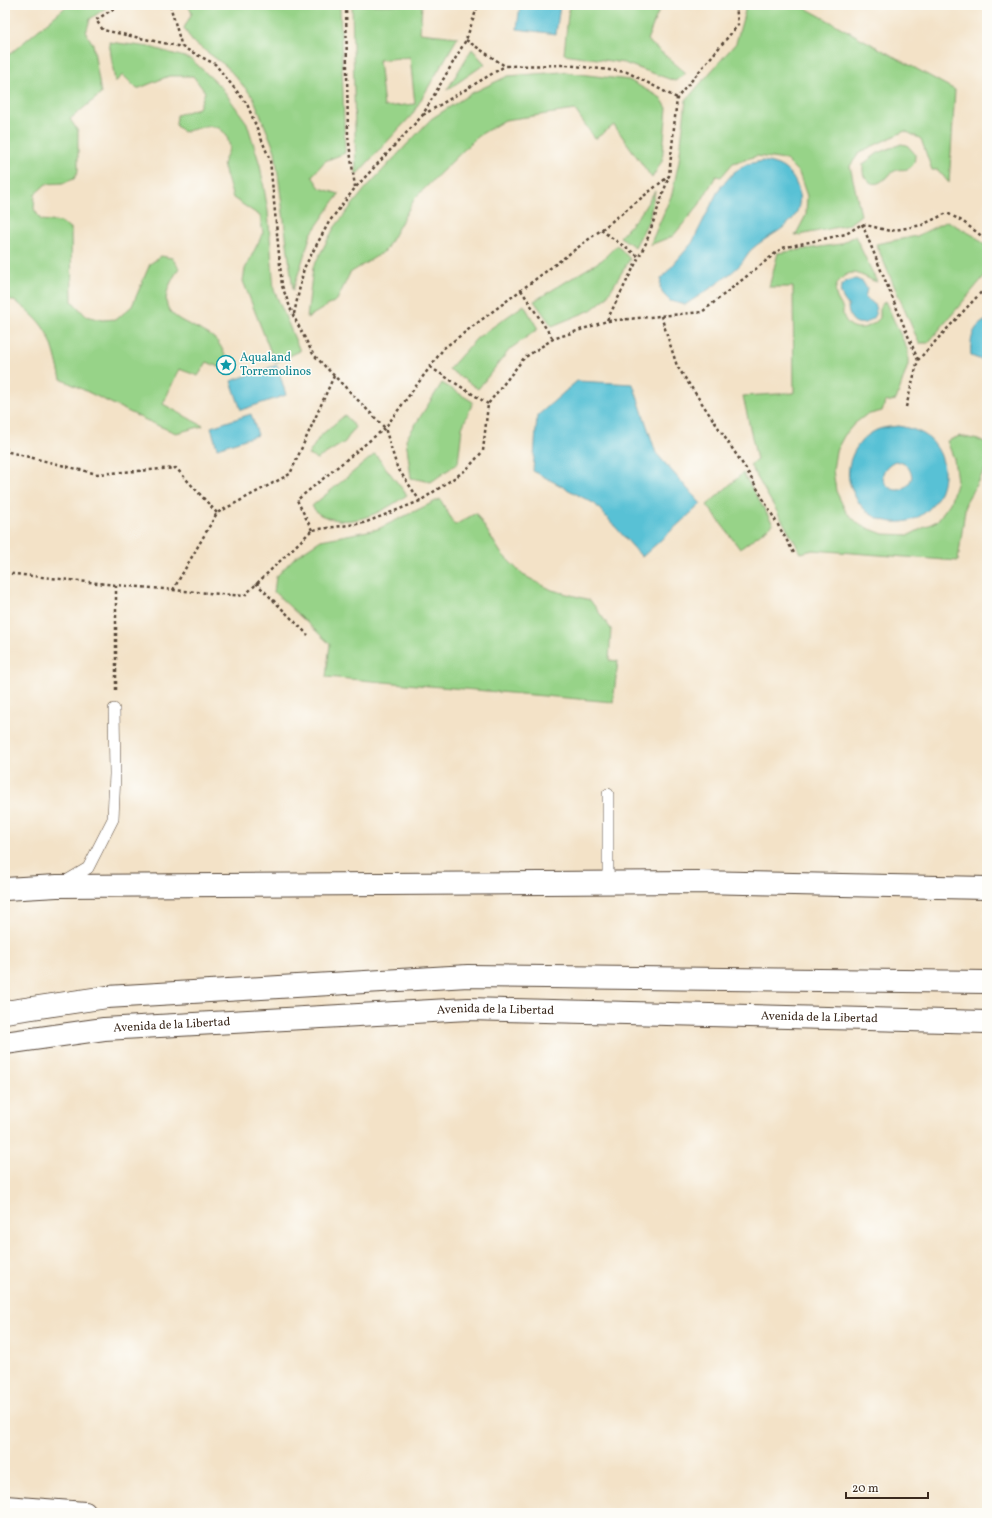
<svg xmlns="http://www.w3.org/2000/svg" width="992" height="1518" font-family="Vollkorn,serif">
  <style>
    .green { fill: #97d388; stroke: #697e53; fill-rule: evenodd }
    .water { fill: #58c1d5; stroke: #4a767a; fill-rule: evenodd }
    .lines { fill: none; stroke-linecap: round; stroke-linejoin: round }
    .lane-casing { stroke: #574637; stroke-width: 12 }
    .street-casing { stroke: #574637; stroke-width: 24 }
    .primary-casing { stroke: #574637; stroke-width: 24 }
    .path { stroke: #574637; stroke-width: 2.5; stroke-dasharray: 3 3; stroke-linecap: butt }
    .lane { stroke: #fff; stroke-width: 11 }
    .street { stroke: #fff; stroke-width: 22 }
    .primary { stroke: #fff; stroke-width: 22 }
    .labels { text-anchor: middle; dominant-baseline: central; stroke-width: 3; stroke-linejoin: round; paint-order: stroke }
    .culture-label { font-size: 12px; fill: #0d838f; stroke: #fdfcf7; text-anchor: start }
    .street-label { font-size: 12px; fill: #3b2a1e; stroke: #fdfcf7 }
  </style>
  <rect width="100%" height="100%" fill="#fdfcf7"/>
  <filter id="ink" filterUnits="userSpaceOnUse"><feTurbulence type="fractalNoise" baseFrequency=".025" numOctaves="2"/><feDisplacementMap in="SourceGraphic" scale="8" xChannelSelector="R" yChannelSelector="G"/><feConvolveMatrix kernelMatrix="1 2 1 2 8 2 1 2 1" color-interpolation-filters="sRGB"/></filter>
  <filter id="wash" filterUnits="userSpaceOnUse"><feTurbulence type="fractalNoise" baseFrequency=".012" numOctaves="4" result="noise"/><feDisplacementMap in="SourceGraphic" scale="16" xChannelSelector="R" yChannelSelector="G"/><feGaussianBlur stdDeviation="0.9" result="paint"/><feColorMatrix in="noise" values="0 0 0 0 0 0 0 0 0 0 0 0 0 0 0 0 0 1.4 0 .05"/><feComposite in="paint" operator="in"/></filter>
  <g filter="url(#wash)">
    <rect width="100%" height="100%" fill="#f3e2c7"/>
    <g class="green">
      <path d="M68,5H110L90,19L86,33L93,44L101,94L70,119L78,131V171L74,179L63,183L46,184L35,194L34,209L41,220L60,222L71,228L72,301L86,316L102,320L117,319L132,306L150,264L161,256L172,258L179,268C175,275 169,284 167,293C160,321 198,324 215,339C224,348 227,361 230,372L207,362L198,376L179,369L163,404L203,426L176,433L154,424L61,379C54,351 52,332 29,312C21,305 15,300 5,298V58Z"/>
      <polygon points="188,5 340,5 345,153 325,161 312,176 320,188 339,194 311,234 293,290 275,151 253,97 226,66 192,41 184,28 192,13"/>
      <path d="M352,5H422L420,33L458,37L412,115L356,175ZM410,57L415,104L384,107L379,60Z"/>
      <polygon points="569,5 661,5 647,40 686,73 675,81 624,63 564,54"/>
      <polygon points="743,5 800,5 955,90 949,183 938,170 932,170 921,139 905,131 860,152 850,166 861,215 848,225 795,236 806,215 807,196 799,173 786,160 757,156 733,163 721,177 716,176 699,205 673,236 650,245 672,194 679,161 686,100 736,43 745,11"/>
      <polygon points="109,42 150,47 191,59 221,87 247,123 260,165 268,211 274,290 300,351 275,363 243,281 245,269 263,233 260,216 233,198 223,164 230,147 226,134 219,128 207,126 183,132 176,125 177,115 199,108 205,92 193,76 169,76 137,89 123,75 115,82"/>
      <polygon points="472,49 485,64 447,90"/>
      <polygon points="562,72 629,80 661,98 667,108 662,161 652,178 614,125 595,139 575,110 505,120 478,136 415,198 385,251 350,273 337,300 307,318 313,267 334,228 365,189 431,119 470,94 508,76"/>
      <path d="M901,144L907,145L915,154C915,158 915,162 912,166C907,171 903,169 897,170C887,173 880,190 868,181C862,176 863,171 863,164L878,153Z"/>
      <polygon points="655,191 649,220 635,247 620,237 641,213"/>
      <polygon points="947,221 976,237 987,247 987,273 928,343 919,343 876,244 917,236"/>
      <path d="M855,236L877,282C869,280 859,272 852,273C842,274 833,286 836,295C837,300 841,304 843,309C843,311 843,313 843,315C850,334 869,330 880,318V307L885,301L908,351V365L896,400L885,402L882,411L866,415L854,424L844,436L836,451L833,470L836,491L846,512L860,525L883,534L909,535L937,521L950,503L957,481L954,459L947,441L960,436L987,442V466L966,502L958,561L813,550L801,553L750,465L757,460L743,396L794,393L793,287H769L778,253L841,244Z"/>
      <polygon points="617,245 630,259 606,298 591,310 552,326 534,301 602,260"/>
      <polygon points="524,305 538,329 510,349 478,389 449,369 477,338"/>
      <polygon points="442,383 473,402 462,428 458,463 431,482 411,478 406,439"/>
      <polygon points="345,415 355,427 345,442 317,459 308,455 320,436"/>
      <path d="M375,454L407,495C385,510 357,527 329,518C320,515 318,515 312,506Z"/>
      <polygon points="743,473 773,524 740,549 707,505"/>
      <polygon points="440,499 455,525 476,513 501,553 523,575 552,590 590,600 611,629 609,660 618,661 613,702 326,677 330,644 274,592 276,577 295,557 321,540 378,529"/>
    </g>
    <g class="water">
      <polygon points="520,5 560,5 556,34 517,29"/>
      <path d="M763,161C768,162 773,163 778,165C797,173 806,200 794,217C784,231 765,237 752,249C747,253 744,261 739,266C723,281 703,293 685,305L670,301L663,294L660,287L661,279L692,243L719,189L734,172L747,164Z"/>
      <path d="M856,279L863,282L867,289L865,298C867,299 871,301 873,303C886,320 848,338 848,305C837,292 837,281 856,279Z"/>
      <path d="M987,320V362L971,356C970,342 971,326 987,320Z"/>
      <polygon points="277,365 286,395 241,410 231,381"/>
      <polygon points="577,381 633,384 656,453 701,504 642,557 595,504 533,471 537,416"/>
      <polygon points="251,414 258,435 217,448 211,427"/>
      <path d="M899,426C908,428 917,430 925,435C968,468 932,538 880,519C864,513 855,500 850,484C844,465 856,441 873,432C881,427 890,427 899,426ZM895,461C906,463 910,467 912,477C901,508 864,476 895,461Z"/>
    </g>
  </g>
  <g filter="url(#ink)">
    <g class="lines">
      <defs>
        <g id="lane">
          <polyline points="608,794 608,882"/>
          <polyline points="63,883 88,868 113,819 115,774 114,709"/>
        </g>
        <g id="street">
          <polyline points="5,889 57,886 697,882 987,888"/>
          <polyline points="5,1507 85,1513"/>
        </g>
        <g id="primary">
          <polyline points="5,1012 107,997 468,976 987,982"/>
          <path id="s1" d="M5,1043L104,1029L468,1009L987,1022"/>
        </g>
      </defs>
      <use href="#lane" class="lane-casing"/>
      <use href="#street" class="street-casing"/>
      <use href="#primary" class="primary-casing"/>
      <g class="path">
        <polyline points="119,5 96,20 103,30 182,47 215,64 247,104 270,160 282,286 293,315 313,354 385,428 397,467 420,501"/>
        <polyline points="170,5 182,47"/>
        <polyline points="346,5 348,136 355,187"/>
        <polyline points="466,40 505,66 566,65 627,72 677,98"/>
        <polyline points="423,115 505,66"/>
        <polyline points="862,224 918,360"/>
        <polyline points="601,230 639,257"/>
        <polyline points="521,290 553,339"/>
        <polyline points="294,314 304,268 329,222 355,188 422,116 466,40 478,5"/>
        <polyline points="661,316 677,366 746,469 794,553"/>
        <polyline points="607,320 646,243 669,176"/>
        <polyline points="430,367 488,404"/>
        <polyline points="906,407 918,360 987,286"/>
        <polyline points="5,447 9,452 97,474 176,468 217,513"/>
        <polyline points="312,530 297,500 385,428 444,348 601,230 669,176 677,98 738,25 736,5"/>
        <polyline points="5,573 116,585"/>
        <polyline points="256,583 308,635"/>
        <polyline points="173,590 217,513 290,474 334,376"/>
        <polyline points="116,690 116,585 244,596 312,530 364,523 420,501 466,470 483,451 488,404 524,358 553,339 607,321 702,312 782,248 846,234 862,224 890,231 922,225 947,213 962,221 987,240"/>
      </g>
      <use href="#lane" class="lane"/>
      <use href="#street" class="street"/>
      <use href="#primary" class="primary"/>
    </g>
  </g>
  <defs>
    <symbol id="sight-ring" viewBox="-11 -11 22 22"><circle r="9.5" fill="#fdfcf7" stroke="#0f9aa8" stroke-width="1.5"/><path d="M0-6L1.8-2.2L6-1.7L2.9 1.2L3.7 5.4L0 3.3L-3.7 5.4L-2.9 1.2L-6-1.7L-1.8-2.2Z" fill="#0f9aa8"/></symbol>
  </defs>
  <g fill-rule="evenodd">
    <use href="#sight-ring" x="215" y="354" width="22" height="22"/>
  </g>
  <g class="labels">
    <g class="culture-label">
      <text x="240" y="358">Aqualand<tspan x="240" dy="14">Torremolinos</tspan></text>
    </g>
    <g class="street-label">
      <text stroke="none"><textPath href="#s1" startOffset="492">Avenida de la Libertad</textPath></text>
      <text stroke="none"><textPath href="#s1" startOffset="816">Avenida de la Libertad</textPath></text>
      <text stroke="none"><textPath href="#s1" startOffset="168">Avenida de la Libertad</textPath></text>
    </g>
  </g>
  <rect width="992" height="1518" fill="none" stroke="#fdfcf7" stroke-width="20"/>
  <path d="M846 1492v6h82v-6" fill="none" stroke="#3b2a1e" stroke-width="2"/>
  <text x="852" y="1492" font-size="12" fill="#3b2a1e" stroke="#fdfcf7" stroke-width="3" paint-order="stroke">20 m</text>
</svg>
